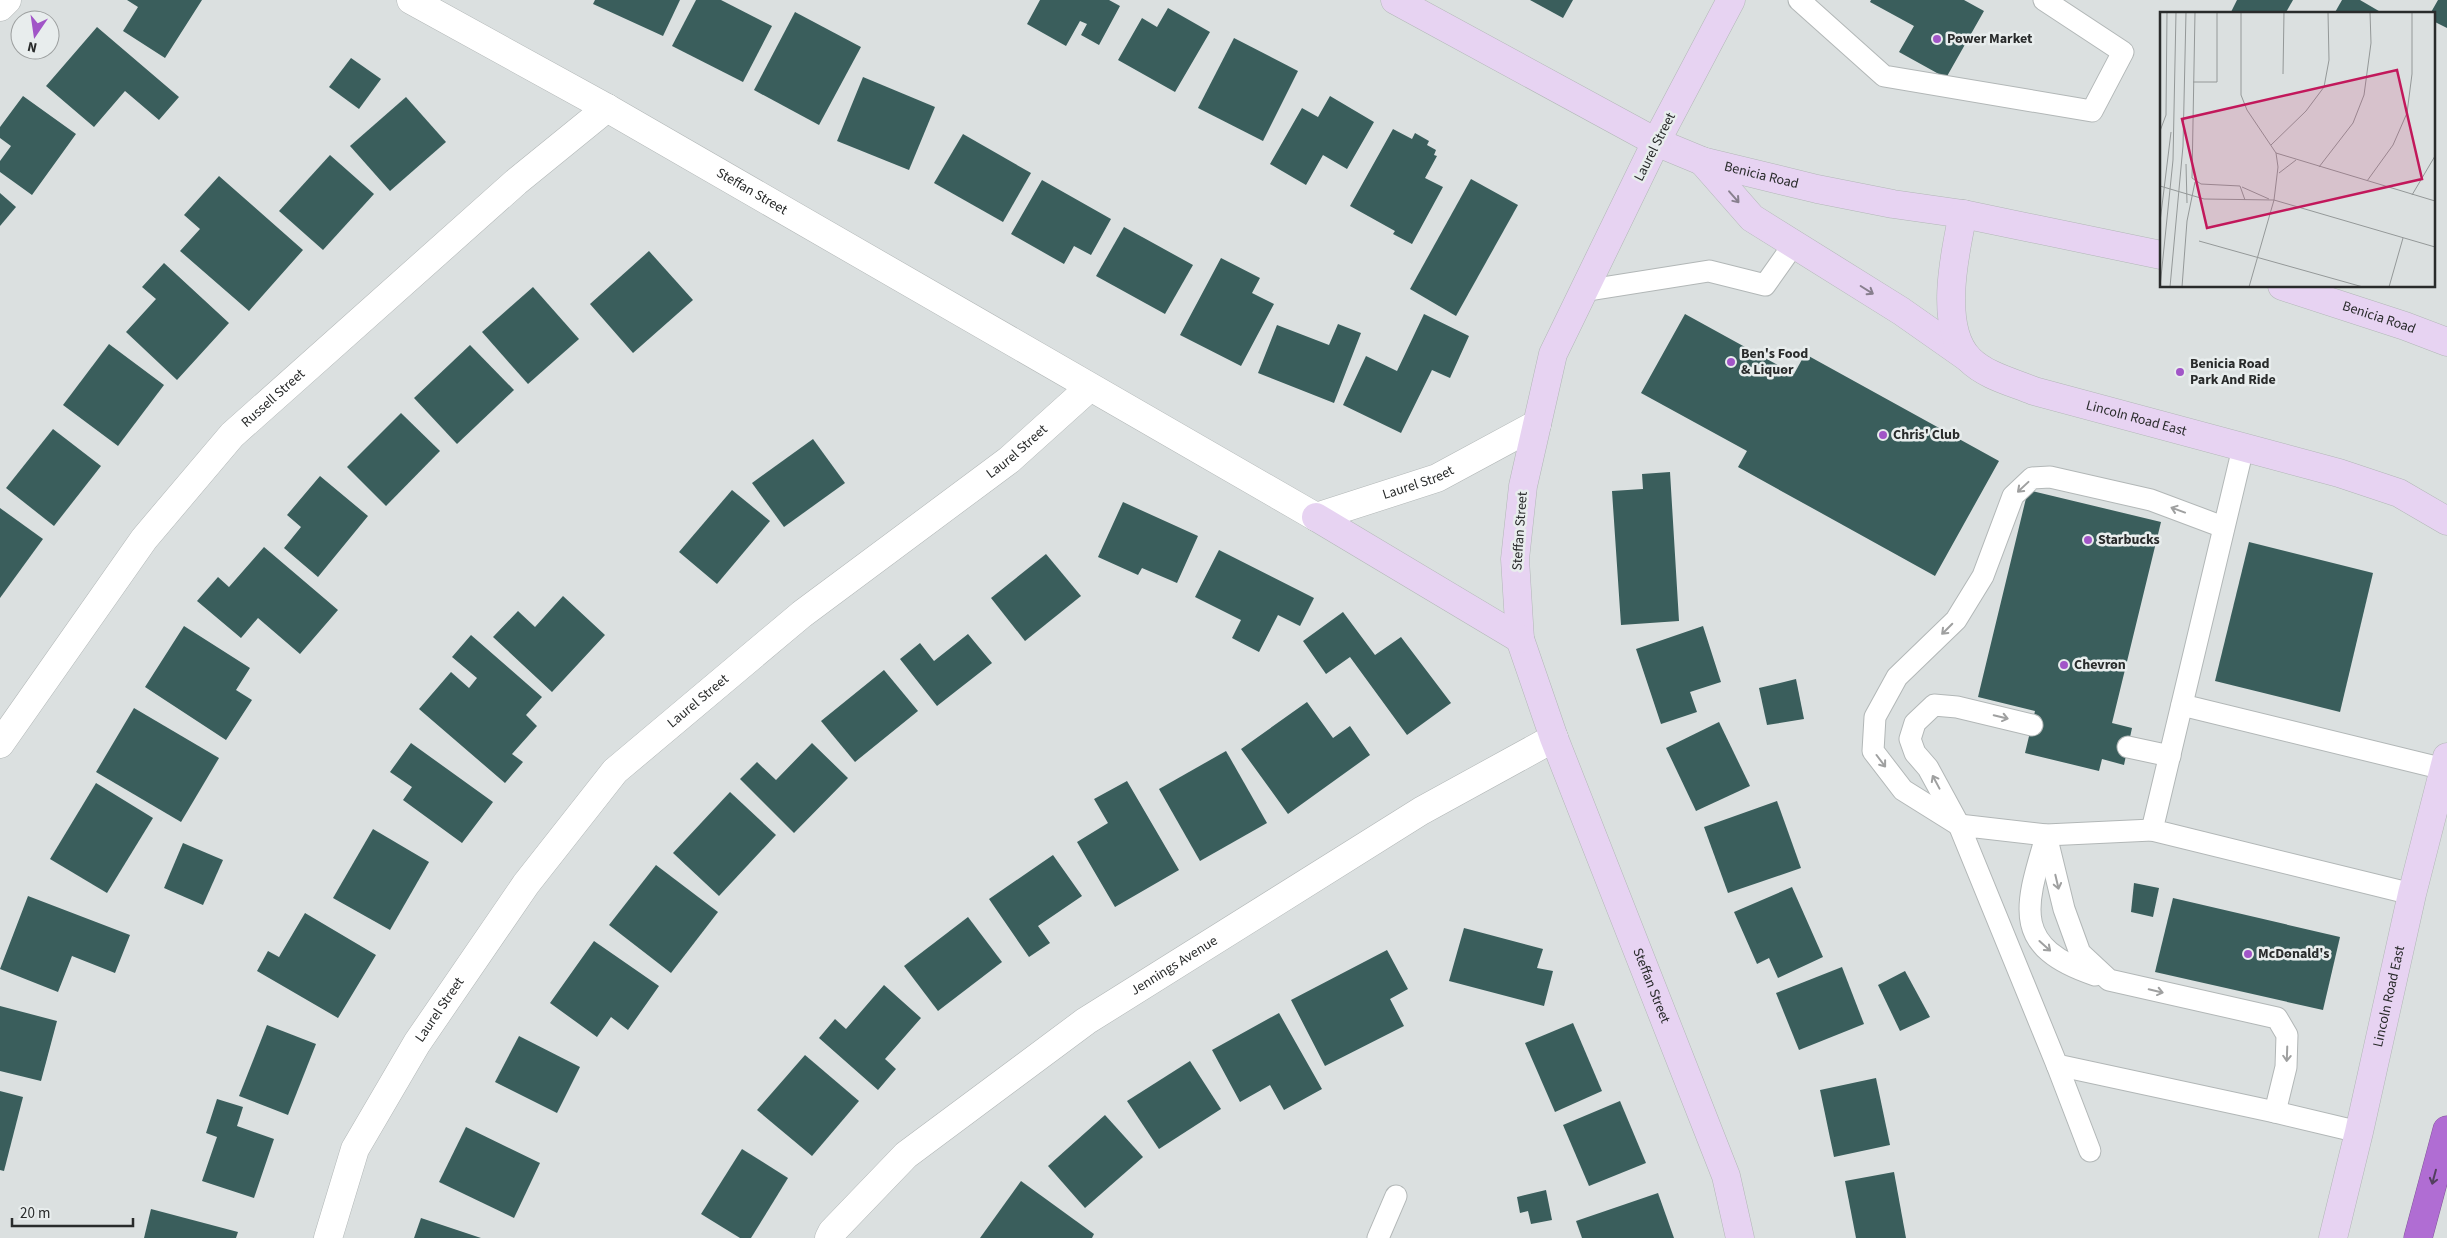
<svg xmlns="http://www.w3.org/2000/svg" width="2447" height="1238" font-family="'Source Sans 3',sans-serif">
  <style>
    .building { fill: #3a5e5c }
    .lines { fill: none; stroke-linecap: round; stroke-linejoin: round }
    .lane-casing { stroke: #b2b7b7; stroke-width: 23 }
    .street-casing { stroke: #b2b7b7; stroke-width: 29 }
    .secondary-casing { stroke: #b2b7b7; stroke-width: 29 }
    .highway-casing { stroke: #815698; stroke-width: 29 }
    .lane { stroke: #fff; stroke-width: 21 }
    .street { stroke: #fff; stroke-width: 28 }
    .secondary { stroke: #e7d3f2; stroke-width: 28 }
    .highway { stroke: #b06dd3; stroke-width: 28 }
    .oneway { stroke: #887f8e }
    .oneway2 { stroke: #9fa0a0 }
    .oneway3 { stroke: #523f5d }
    .poi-dot { fill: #a155c7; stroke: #e8eded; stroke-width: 2 }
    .labels { text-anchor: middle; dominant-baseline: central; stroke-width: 5; stroke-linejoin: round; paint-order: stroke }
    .poi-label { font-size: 14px; font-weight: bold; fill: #292b2b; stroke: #e8eded; text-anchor: start }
    .street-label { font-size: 14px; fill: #292b2b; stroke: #e8eded }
    .inset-road { fill: none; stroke: #949898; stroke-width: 1 }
    .view { fill: #c2185b; fill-opacity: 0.15; stroke: #c2185b; stroke-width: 2.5 }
    .inset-edge { fill: none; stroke: #292b2b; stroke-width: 2.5 }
  </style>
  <rect width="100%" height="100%" fill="#dbe0e0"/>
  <g class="building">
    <polygon points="127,0 202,0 165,58 123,31 138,7"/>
    <polygon points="595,0 680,0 663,36 593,4"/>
    <polygon points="696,0 721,0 772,26 743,82 672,46"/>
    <polygon points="1040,0 1109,0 1120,6 1099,45 1081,35 1087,24 1080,21 1066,46 1027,24"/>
    <polygon points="1530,0 1573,0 1563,18"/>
    <polygon points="1871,0 1964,0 1984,11 1946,78 1899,52 1914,26 1870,2"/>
    <polygon points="2237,0 2293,0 2285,14 2230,14"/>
    <polygon points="2342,0 2360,0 2384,14 2334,14"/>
    <polygon points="2438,0 2447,0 2447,28 2433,21 2433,14 2430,14"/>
    <polygon points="1168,8 1210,32 1175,92 1118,60 1142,18 1157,27"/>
    <polygon points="795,12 861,47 819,125 754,90"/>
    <polygon points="97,27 179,97 159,120 125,91 94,127 46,86"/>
    <polygon points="1234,38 1298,71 1263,141 1198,108"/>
    <polygon points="351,58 381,79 359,109 329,87"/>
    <polygon points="863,77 935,107 909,170 837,141"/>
    <polygon points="23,96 76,134 32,195 0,172 0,161 11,146 0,138 0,127"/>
    <polygon points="1330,96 1374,122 1347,169 1323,155 1306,185 1270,164 1302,108 1318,117"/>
    <polygon points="406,97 446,142 390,191 350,146"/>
    <polygon points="1393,129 1412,139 1415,133 1429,141 1427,145 1436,150 1434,155 1437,156 1425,178 1443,187 1412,244 1393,234 1395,231 1350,206"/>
    <polygon points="963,134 1031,173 1003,222 934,183"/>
    <polygon points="330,155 374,194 323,250 279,211"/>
    <polygon points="219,176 303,250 249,311 180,251 200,229 184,215"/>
    <polygon points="1471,179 1518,205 1456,316 1410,289"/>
    <polygon points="1042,180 1111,219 1091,255 1074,246 1064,264 1011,234"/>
    <polygon points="0,193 16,207 0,226"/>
    <polygon points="1124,227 1193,265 1165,314 1096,276"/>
    <polygon points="649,251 693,300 633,353 590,304"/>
    <polygon points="1221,258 1260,278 1252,293 1274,304 1241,366 1180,335"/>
    <polygon points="164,263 229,323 177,380 126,332 156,299 142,287"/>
    <polygon points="533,287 579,339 528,384 482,332"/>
    <polygon points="1424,314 1469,336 1450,378 1432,370 1401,433 1343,405 1366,356 1397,371"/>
    <polygon points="1685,314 1794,374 1805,354 1999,461 1935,576 1738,467 1747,451 1641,393"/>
    <polygon points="1338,324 1361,333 1334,403 1258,373 1277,325 1329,345"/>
    <polygon points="109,344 164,385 118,446 63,405"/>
    <polygon points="470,345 514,390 457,444 414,398"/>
    <polygon points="401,413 440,451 386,506 347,467"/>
    <polygon points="53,429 101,466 54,526 6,488"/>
    <polygon points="813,439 845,483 784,527 752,483"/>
    <polygon points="1670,472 1679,621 1621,625 1612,491 1643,489 1642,474"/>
    <polygon points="320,476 368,516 318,577 284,548 301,527 287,515"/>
    <polygon points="732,490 770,521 717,584 679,552"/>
    <polygon points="2028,490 2161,522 2112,723 2132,728 2124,765 2102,759 2099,771 2025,753 2035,711 1978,697"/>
    <polygon points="1123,502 1198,536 1177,583 1142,568 1138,575 1098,557"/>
    <polygon points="0,508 43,539 0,598"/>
    <polygon points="2249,542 2373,573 2340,712 2215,681"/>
    <polygon points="264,547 338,610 300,654 258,618 241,638 197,601 218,577 229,587"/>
    <polygon points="1219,550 1314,598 1300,626 1278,615 1259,652 1232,638 1241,620 1195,597"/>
    <polygon points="1046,554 1081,596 1025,641 991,598"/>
    <polygon points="563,596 605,635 552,692 493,637 518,611 535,627"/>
    <polygon points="1343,612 1375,655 1401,637 1451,703 1407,735 1350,657 1326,674 1303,641"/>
    <polygon points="184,626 250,668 236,690 252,700 226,740 145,687"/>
    <polygon points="1703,626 1721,682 1690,692 1697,712 1661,724 1636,649"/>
    <polygon points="968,634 992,663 937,706 900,659 920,643 934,661"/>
    <polygon points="471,635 542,697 526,715 537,726 512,754 523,762 505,783 419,709 451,672 469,688 477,678 452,657"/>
    <polygon points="884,670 918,711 855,762 821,721"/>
    <polygon points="1796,679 1804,719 1767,725 1759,688"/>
    <polygon points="1307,702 1333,738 1350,726 1370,755 1288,814 1241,749"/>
    <polygon points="134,708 219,758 181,822 96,772"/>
    <polygon points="1719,722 1750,786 1696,811 1666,748"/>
    <polygon points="411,743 493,802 462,843 403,800 412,787 390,772"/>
    <polygon points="812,743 848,778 794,833 740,779 757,762 776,780"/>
    <polygon points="1226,751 1267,823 1200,861 1159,789"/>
    <polygon points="1127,781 1179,870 1115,907 1077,842 1108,823 1094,799"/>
    <polygon points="96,783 153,818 107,893 50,859"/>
    <polygon points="730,792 776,835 719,896 673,853"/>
    <polygon points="1777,801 1801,868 1728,893 1704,827"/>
    <polygon points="373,829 429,862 390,930 333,898"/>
    <polygon points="183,843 223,860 203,905 164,888"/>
    <polygon points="1053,855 1082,896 1038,926 1050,943 1029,957 989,899"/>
    <polygon points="656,865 718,912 671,973 609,925"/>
    <polygon points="2134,883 2159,888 2153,917 2131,912"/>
    <polygon points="1792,887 1823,957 1778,978 1769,958 1757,964 1734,912"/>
    <polygon points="28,896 130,935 115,973 72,956 58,992 0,969"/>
    <polygon points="2173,898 2340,937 2323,1010 2155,972"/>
    <polygon points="305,913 376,955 338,1018 257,971 268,951 279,957"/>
    <polygon points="968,917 1002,962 938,1011 904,966"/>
    <polygon points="1464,928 1543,949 1537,968 1553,971 1544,1006 1449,981"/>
    <polygon points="594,941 659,986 628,1030 611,1017 597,1037 550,1003"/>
    <polygon points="1387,950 1408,989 1390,999 1404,1026 1325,1066 1291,1000"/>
    <polygon points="1842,967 1864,1024 1799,1050 1776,993"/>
    <polygon points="1905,971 1930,1017 1900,1031 1878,985"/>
    <polygon points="884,985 921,1018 885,1059 896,1069 878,1090 819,1038 835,1019 846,1029"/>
    <polygon points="0,1006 57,1021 41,1081 0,1071"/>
    <polygon points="1279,1013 1322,1089 1284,1110 1270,1085 1240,1102 1212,1050"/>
    <polygon points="1573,1023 1602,1091 1555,1112 1525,1043"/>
    <polygon points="267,1025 316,1044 288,1115 239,1096"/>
    <polygon points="519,1036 580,1067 557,1113 495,1082"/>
    <polygon points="805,1055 859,1101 812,1156 757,1110"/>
    <polygon points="1190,1061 1221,1109 1159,1149 1127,1101"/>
    <polygon points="1876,1078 1890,1145 1834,1157 1820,1090"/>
    <polygon points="0,1091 23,1097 4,1171 0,1170"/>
    <polygon points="217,1099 243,1107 237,1126 274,1139 254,1198 202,1181 217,1137 206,1133"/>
    <polygon points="1620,1101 1646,1163 1589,1186 1563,1125"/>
    <polygon points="1105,1115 1143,1157 1085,1208 1048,1166"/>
    <polygon points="466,1127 540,1163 514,1218 439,1182"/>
    <polygon points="742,1149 788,1178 751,1238 740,1238 701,1214"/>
    <polygon points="1894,1172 1906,1238 1856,1238 1845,1181"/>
    <polygon points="1021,1181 1094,1234 1092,1238 980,1238"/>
    <polygon points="1546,1190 1552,1220 1531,1224 1528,1211 1520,1213 1517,1197"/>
    <polygon points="1658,1193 1674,1238 1582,1238 1576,1221"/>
    <polygon points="151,1209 238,1232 236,1238 144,1238"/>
    <polygon points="421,1218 481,1238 414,1238"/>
  </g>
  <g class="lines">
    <defs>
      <g id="lane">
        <polyline points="1799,0 1884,76 2092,111 2123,52 2044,0"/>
        <polyline points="1583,291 1709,271 1765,285 1794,244"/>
        <polyline points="2243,448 2152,830 2412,894"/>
        <polyline points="2182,705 2444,769"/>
        <polyline points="2128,747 2170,756"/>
        <polyline points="1959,825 1903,790 1873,751 1875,717 1897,677 1956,620 1983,576 2013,496 2032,478 2050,477 2151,500 2223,527"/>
        <polyline points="1959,825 1928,768 1915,753 1910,739 1915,723 1934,705 1957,707 2032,725"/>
        <polyline points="2152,830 2046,835 1959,825 2057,1065 2275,1112 2359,1132"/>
        <polyline points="2046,835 2064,909 2080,953 2109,980 2277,1018 2287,1035 2286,1067 2275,1112"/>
        <path d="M2046,837C2025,907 2011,947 2095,975"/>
        <polyline points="2057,1065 2090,1151"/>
        <polyline points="1378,1238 1396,1196"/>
      </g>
      <g id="street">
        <path id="s1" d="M411,0L607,108L1316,517L1437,478L1537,424"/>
        <polyline points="0,7 7,0"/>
        <path id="s2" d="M0,744L144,539L232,435L516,182L607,108"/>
        <path id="s3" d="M328,1238L355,1149L417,1043L526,884L615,771L802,614L1009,460L1089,388"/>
        <path id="s4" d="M829,1238L832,1232L906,1155L1086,1021L1421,811L1554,738"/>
      </g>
      <g id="secondary">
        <path id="s5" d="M1395,0L1656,142L1702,161L1817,189L1893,204L1963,214L2161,255"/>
        <path id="s6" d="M1731,0L1656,142L1553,354L1523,486L1515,559L1520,639L1554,738L1726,1176L1740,1238"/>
        <polyline points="1702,161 1752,218 1901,311 1968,358"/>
        <path id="s7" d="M1963,214C1955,252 1938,327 1969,359C1986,376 2012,382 2034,391L2339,473L2399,493L2447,521"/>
        <path id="s8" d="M2282,286L2405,326L2447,342"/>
        <polyline points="1316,517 1520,639"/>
        <path id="s9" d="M2333,1238L2359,1132L2412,894L2447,757"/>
      </g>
      <polyline id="highway" points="2418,1238 2447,1130"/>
    </defs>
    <use href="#lane" class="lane-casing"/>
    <use href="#street" class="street-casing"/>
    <use href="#secondary" class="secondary-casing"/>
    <use href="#highway" class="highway-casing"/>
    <use href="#lane" class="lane"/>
    <use href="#street" class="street"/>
    <use href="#secondary" class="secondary"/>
    <use href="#highway" class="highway"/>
  </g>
  <defs><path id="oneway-shaft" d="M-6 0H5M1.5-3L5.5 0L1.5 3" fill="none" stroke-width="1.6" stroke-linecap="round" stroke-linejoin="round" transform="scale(1.25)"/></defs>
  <g class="oneway">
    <use href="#oneway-shaft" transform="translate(1734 197) rotate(49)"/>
    <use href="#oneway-shaft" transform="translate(1867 290) rotate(32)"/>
  </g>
  <g class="oneway2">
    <use href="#oneway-shaft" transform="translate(2023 487) rotate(137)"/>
    <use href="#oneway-shaft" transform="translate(2178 510) rotate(-160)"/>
    <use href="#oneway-shaft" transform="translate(1947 629) rotate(135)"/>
    <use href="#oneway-shaft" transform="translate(2001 717) rotate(13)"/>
    <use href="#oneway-shaft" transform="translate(1881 761) rotate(53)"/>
    <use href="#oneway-shaft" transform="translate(1936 782) rotate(-118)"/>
    <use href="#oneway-shaft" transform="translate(2057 882) rotate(77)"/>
    <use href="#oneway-shaft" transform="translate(2045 946) rotate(42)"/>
    <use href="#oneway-shaft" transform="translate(2156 991) rotate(13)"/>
    <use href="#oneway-shaft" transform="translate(2287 1054) rotate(92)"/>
  </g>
  <use class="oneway3" href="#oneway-shaft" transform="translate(2434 1177) rotate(105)"/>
  <g class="poi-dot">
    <circle cx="1937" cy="39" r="5"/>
    <circle cx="1731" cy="362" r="5"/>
    <circle cx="2180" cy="372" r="5"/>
    <circle cx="1883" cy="435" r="5"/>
    <circle cx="2088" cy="540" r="5"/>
    <circle cx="2064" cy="665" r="5"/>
    <circle cx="2248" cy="954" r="5"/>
  </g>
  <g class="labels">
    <g class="poi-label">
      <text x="1947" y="39">Power Market</text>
      <text x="1741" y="354">Ben's Food<tspan x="1741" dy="16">&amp; Liquor</tspan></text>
      <text x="2190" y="364">Benicia Road<tspan x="2190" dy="16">Park And Ride</tspan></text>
      <text x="1893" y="435">Chris' Club</text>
      <text x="2098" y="540">Starbucks</text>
      <text x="2074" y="665">Chevron</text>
      <text x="2258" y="954">McDonald's</text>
    </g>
    <g class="street-label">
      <text transform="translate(1655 147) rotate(-63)">Laurel Street</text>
      <text stroke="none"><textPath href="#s5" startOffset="408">Benicia Road</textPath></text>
      <text stroke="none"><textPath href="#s1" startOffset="391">Steffan Street</textPath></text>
      <text stroke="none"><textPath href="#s8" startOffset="102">Benicia Road</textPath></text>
      <text stroke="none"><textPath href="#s2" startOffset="442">Russell Street</textPath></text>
      <text stroke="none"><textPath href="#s7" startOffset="329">Lincoln Road East</textPath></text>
      <text stroke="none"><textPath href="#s3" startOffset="1066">Laurel Street</textPath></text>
      <text stroke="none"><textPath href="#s1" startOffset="1150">Laurel Street</textPath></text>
      <text transform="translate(1520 531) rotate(-86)">Steffan Street</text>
      <text stroke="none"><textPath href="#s3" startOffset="661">Laurel Street</textPath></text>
      <text stroke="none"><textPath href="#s4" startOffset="442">Jennings Avenue</textPath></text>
      <text stroke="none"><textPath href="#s6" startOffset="1056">Steffan Street</textPath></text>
      <text stroke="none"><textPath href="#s9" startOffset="248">Lincoln Road East</textPath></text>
      <text stroke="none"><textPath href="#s3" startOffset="256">Laurel Street</textPath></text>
    </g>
  </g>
  <g transform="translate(2160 12)">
    <rect width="275" height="275" fill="#dbe0e0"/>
    <path class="inset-road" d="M35,0L32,166L41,172L80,174L85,188M81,0V83L87,98L116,141L118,155L114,188L89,275M123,62L124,0M33,70H57V0M0,119L6,103L7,0M111,133L146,99L164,75L169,48L168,0M116,141L275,189M26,152L27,191M159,155L193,111L204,83L211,31L210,0M119,161L136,148M207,169L233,133L247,101L252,62V0M0,174L44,187L114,188L275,235M82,175L109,187M252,183L275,144M0,210L11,120M39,229L203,275M0,275L13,148L16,0M10,275L23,134L26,0M22,275L27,209L35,170M229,275L243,226"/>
    <path class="view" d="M237,58L262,167L47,216L22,107Z"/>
    <rect width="275" height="275" class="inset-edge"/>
  </g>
  <g transform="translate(35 35) rotate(193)"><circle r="24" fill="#e8eded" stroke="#9c9f9f"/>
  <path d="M0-4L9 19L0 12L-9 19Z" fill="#a155c7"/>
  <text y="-8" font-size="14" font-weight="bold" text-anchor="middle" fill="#292b2b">N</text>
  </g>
  <path d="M12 1218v8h121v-8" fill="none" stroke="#292b2b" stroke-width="2.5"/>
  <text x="20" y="1218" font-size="15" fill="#292b2b" stroke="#e8eded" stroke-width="4" paint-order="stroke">20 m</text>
</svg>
